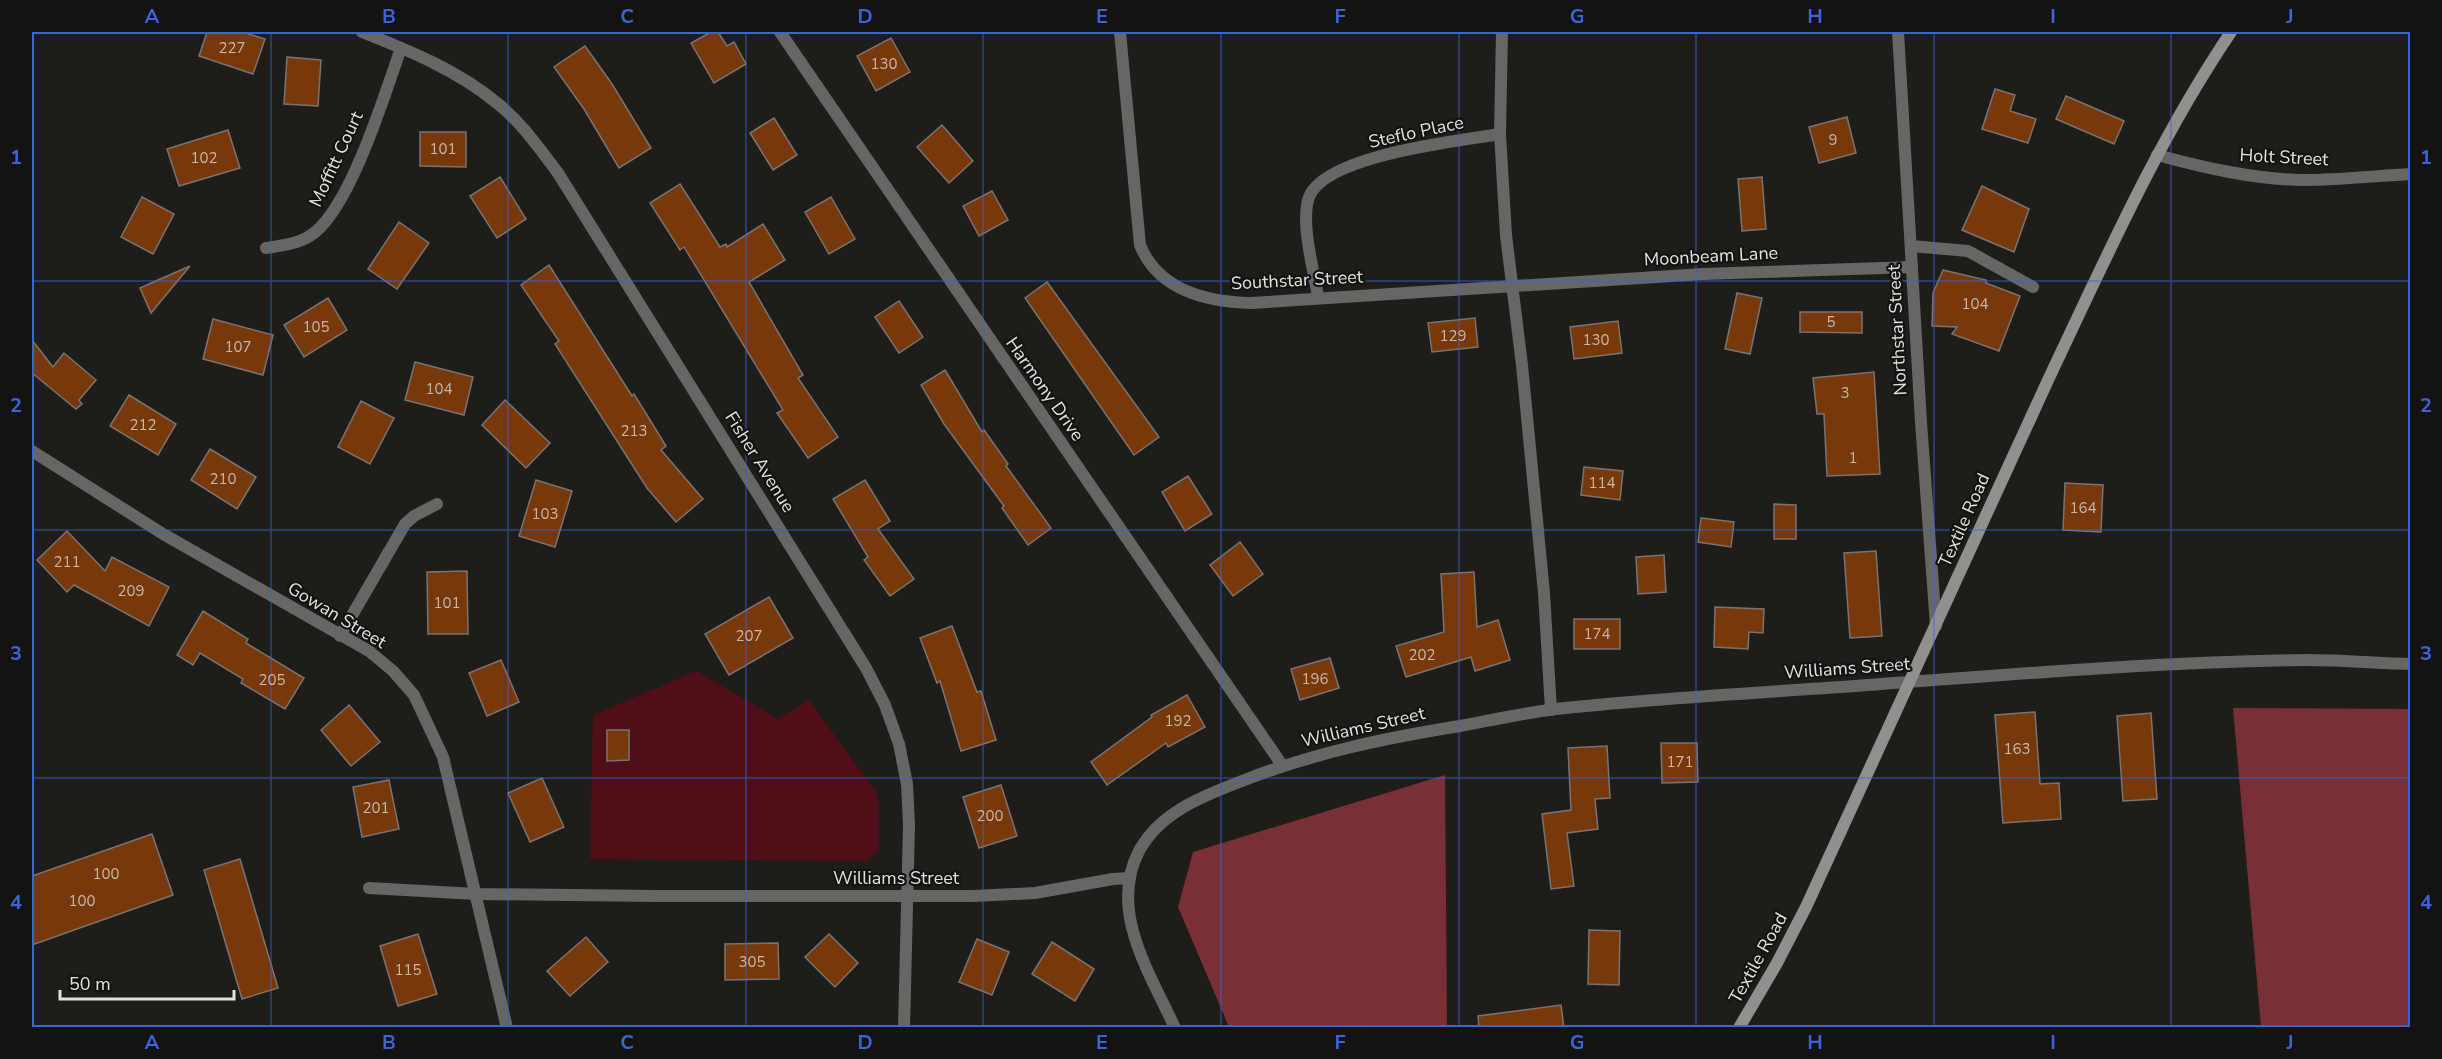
<svg xmlns="http://www.w3.org/2000/svg" width="2442" height="1059" font-family="'Nunito Sans',sans-serif">
  <style>
    .green { fill: #500e19 }
    .forest { fill: #782f36 }
    .building { fill: #77390c; stroke: #787371; stroke-width: 1.5 }
    .lines { fill: none; stroke-linecap: round; stroke-linejoin: round }
    .street { stroke: #666665; stroke-width: 12 }
    .secondary { stroke: #90918e; stroke-width: 12 }
    .grid { fill: none; stroke: #3b64d9; stroke-width: 1.5; stroke-opacity: 0.55 }
    .labels { text-anchor: middle; dominant-baseline: central; stroke-width: 4.5; stroke-linejoin: round; paint-order: stroke }
    .number-label { font-size: 15px; fill: #c7b7aa }
    .street-label { font-size: 18px; fill: #e2e1df; stroke: #151311 }
    .neatline { fill: none; stroke: #3b64d9; stroke-width: 2 }
    .grid-label { font-size: 20px; text-anchor: middle; font-weight: bold; fill: #3b64d9 }
  </style>
  <rect width="100%" height="100%" fill="#1e1d1a"/>
  <polygon class="green" points="696,671 778,719 809,700 878,795 879,850 867,861 590,859 593,715"/>
  <g class="forest">
    <polygon points="2233,708 2410,709 2410,1027 2261,1027"/>
    <polygon points="1445,775 1447,1027 1229,1027 1178,907 1193,852"/>
  </g>
  <g class="building">
    <polygon points="207,32 242,32 265,39 253,74 199,56"/>
    <polygon points="711,32 718,32 727,46 734,42 746,64 714,83 691,43"/>
    <polygon points="891,38 910,72 876,91 857,56"/>
    <polygon points="585,46 612,84 651,148 619,168 584,109 554,67"/>
    <polygon points="287,57 321,60 318,106 284,104"/>
    <polygon points="1995,89 2015,95 2010,111 2036,119 2028,143 1982,129"/>
    <polygon points="2066,96 2124,121 2114,144 2056,119"/>
    <polygon points="1847,117 1856,153 1819,163 1809,127"/>
    <polygon points="774,118 797,155 773,170 750,133"/>
    <polygon points="942,125 973,161 949,183 917,147"/>
    <polygon points="228,130 240,168 179,186 167,149"/>
    <polygon points="420,132 466,132 466,167 420,166"/>
    <polygon points="500,177 526,219 497,238 470,196"/>
    <polygon points="1762,177 1766,229 1742,231 1738,179"/>
    <polygon points="680,184 720,247 726,244 727,247 763,224 785,260 749,282 803,375 798,378 838,437 808,458 777,413 783,410 684,247 680,250 650,203"/>
    <polygon points="1982,186 2029,209 2014,252 1962,230"/>
    <polygon points="992,191 1008,220 979,236 963,206"/>
    <polygon points="142,197 174,214 153,254 121,237"/>
    <polygon points="831,197 855,239 829,254 805,212"/>
    <polygon points="399,222 429,243 397,289 368,269"/>
    <polygon points="549,265 632,396 634,394 666,446 661,450 703,499 676,522 647,488 555,344 559,341 521,285"/>
    <polygon points="190,266 151,313 140,288"/>
    <polygon points="1943,270 1986,280 1986,283 2020,296 1999,351 1952,334 1957,327 1932,326 1933,293"/>
    <polygon points="1047,282 1159,437 1134,455 1025,298"/>
    <polygon points="1737,293 1762,298 1750,354 1725,349"/>
    <polygon points="328,298 347,330 304,357 284,325"/>
    <polygon points="899,301 923,337 899,353 875,317"/>
    <polygon points="1800,312 1862,312 1862,333 1800,332"/>
    <polygon points="1475,318 1478,347 1432,352 1428,323"/>
    <polygon points="213,319 273,335 263,375 203,359"/>
    <polygon points="1618,321 1622,353 1574,359 1570,327"/>
    <polygon points="32,340 53,367 64,353 96,380 79,400 82,404 76,409 32,373"/>
    <polygon points="415,362 473,377 464,415 405,400"/>
    <polygon points="945,370 982,432 984,430 1008,464 1006,466 1051,528 1028,545 1002,508 1004,506 944,424 921,385"/>
    <polygon points="1874,372 1880,474 1827,476 1824,414 1817,414 1813,378"/>
    <polygon points="129,395 176,424 158,455 110,426"/>
    <polygon points="505,400 550,443 526,468 482,425"/>
    <polygon points="361,401 394,418 370,464 338,447"/>
    <polygon points="210,449 256,477 237,509 191,480"/>
    <polygon points="1584,467 1623,471 1620,500 1581,495"/>
    <polygon points="1188,476 1212,514 1185,531 1162,492"/>
    <polygon points="536,480 572,491 555,547 519,536"/>
    <polygon points="865,480 890,521 878,529 914,579 890,596 864,560 868,557 833,499"/>
    <polygon points="2065,483 2103,485 2101,532 2063,530"/>
    <polygon points="1774,504 1796,505 1796,539 1774,539"/>
    <polygon points="1701,518 1734,522 1731,547 1698,542"/>
    <polygon points="67,531 105,571 112,557 169,587 149,626 74,585 67,592 37,560"/>
    <polygon points="1240,542 1263,574 1233,596 1210,565"/>
    <polygon points="1876,551 1882,636 1850,638 1844,553"/>
    <polygon points="1664,555 1666,592 1638,594 1636,557"/>
    <polygon points="467,571 468,634 428,634 427,572"/>
    <polygon points="1474,572 1477,627 1498,620 1510,660 1475,671 1471,657 1406,677 1396,646 1444,632 1441,574"/>
    <polygon points="769,597 793,638 729,675 705,634"/>
    <polygon points="1715,607 1764,609 1763,633 1749,632 1748,649 1714,647"/>
    <polygon points="203,611 248,639 246,643 304,678 285,709 241,683 243,679 200,653 193,665 177,655"/>
    <rect x="1574" y="619" width="46" height="30"/>
    <polygon points="952,626 977,692 981,691 996,740 961,751 940,681 937,683 920,638"/>
    <polygon points="1330,658 1339,688 1300,700 1291,669"/>
    <polygon points="501,660 519,702 487,716 469,673"/>
    <polygon points="1187,695 1205,727 1168,747 1166,743 1107,785 1091,762 1152,717 1151,715"/>
    <polygon points="349,705 380,742 351,766 321,730"/>
    <polygon points="2035,712 2040,784 2059,783 2061,819 2003,823 1995,715"/>
    <polygon points="2151,713 2157,799 2123,801 2117,716"/>
    <polygon points="607,730 629,730 629,760 607,761"/>
    <polygon points="1661,743 1697,743 1698,782 1662,783"/>
    <polygon points="1607,746 1610,798 1595,799 1598,829 1567,833 1574,886 1551,889 1542,814 1571,810 1568,748"/>
    <polygon points="542,778 564,827 530,842 508,793"/>
    <polygon points="389,780 399,829 362,837 353,787"/>
    <polygon points="1001,785 1017,836 979,848 963,797"/>
    <polygon points="152,834 173,895 32,945 32,876"/>
    <polygon points="240,859 278,988 242,999 204,870"/>
    <polygon points="1589,930 1620,931 1619,985 1588,984"/>
    <polygon points="418,934 437,994 398,1006 380,946"/>
    <polygon points="829,934 858,963 835,987 805,957"/>
    <polygon points="586,937 608,962 570,996 547,971"/>
    <polygon points="977,939 1009,952 992,995 959,982"/>
    <polygon points="1052,942 1094,969 1075,1001 1032,974"/>
    <polygon points="778,943 779,979 725,980 725,944"/>
    <polygon points="1561,1005 1564,1028 1479,1028 1478,1016"/>
  </g>
  <g class="lines">
    <g class="street">
      <path d="M362,32C410,51 457,70 497,103C521,122 539,148 558,173L866,668L885,705L899,744L907,784L909,825L904,1028"/>
      <polyline points="780,32 1282,765"/>
      <path d="M1120,32L1140,245C1158,290 1207,302 1251,303L1703,274L1912,267"/>
      <polyline points="1502,32 1500,134 1506,235 1522,365 1544,593 1551,710"/>
      <polyline points="1898,32 1921,422 1936,626"/>
      <path d="M2157,155C2205,168 2253,179 2303,180C2339,180 2375,176 2410,174"/>
      <polyline points="1911,246 1968,251 2033,287"/>
      <path d="M266,248C284,245 300,244 314,233C351,205 385,94 401,48"/>
      <path d="M1318,297C1314,271 1300,222 1309,197C1325,155 1458,141 1500,134"/>
      <polyline points="32,451 163,534 369,651 393,671 414,695 443,757 507,1028"/>
      <polyline points="340,636 405,524 414,516 437,504"/>
      <polyline points="369,888 476,894 655,896 974,896 1035,893 1113,879 1129,878"/>
      <path d="M1175,1028C1150,973 1108,911 1139,851C1160,812 1203,796 1242,781C1313,753 1385,738 1460,726C1492,720 1524,713 1556,709C1655,698 1756,693 1855,686C2005,675 2155,662 2305,660C2340,660 2376,663 2410,664"/>
    </g>
    <path class="secondary" d="M1739,1028L1777,963L1806,907C1888,731 1967,554 2049,378C2105,260 2158,140 2231,32"/>
  </g>
  <path class="grid" d="M271,32V1028M508,32V1028M746,32V1028M983,32V1028M1221,32V1028M1459,32V1028M1696,32V1028M1934,32V1028M2171,32V1028M32,281H2410M32,530H2410M32,778H2410"/>
  <g class="labels">
    <g class="number-label">
      <text x="232" y="48">227</text>
      <text x="884" y="64">130</text>
      <text x="1833" y="140">9</text>
      <text x="443" y="149">101</text>
      <text x="204" y="158">102</text>
      <text x="1975" y="304">104</text>
      <text x="1831" y="322">5</text>
      <text x="316" y="327">105</text>
      <text x="1453" y="336">129</text>
      <text x="1596" y="340">130</text>
      <text x="238" y="347">107</text>
      <text x="439" y="389">104</text>
      <text x="1845" y="393">3</text>
      <text x="143" y="425">212</text>
      <text x="634" y="431">213</text>
      <text x="1853" y="458">1</text>
      <text x="223" y="479">210</text>
      <text x="1602" y="483">114</text>
      <text x="2083" y="508">164</text>
      <text x="545" y="514">103</text>
      <text x="67" y="562">211</text>
      <text x="131" y="591">209</text>
      <text x="447" y="603">101</text>
      <text x="1597" y="634">174</text>
      <text x="749" y="636">207</text>
      <text x="1422" y="655">202</text>
      <text x="1315" y="679">196</text>
      <text x="272" y="680">205</text>
      <text x="1178" y="721">192</text>
      <text x="2017" y="749">163</text>
      <text x="1680" y="762">171</text>
      <text x="376" y="808">201</text>
      <text x="990" y="816">200</text>
      <text x="106" y="874">100</text>
      <text x="82" y="901">100</text>
      <text x="752" y="962">305</text>
      <text x="408" y="970">115</text>
    </g>
    <g class="street-label">
      <text transform="translate(1416 132) rotate(-12)">Steflo Place</text>
      <text transform="translate(2284 157) rotate(3)">Holt Street</text>
      <text transform="translate(336 159) rotate(-65)">Moffitt Court</text>
      <text transform="translate(1711 256) rotate(-3)">Moonbeam Lane</text>
      <text transform="translate(1297 280) rotate(-3)">Southstar Street</text>
      <text transform="translate(1897 330) rotate(-93)">Northstar Street</text>
      <text transform="translate(1045 389) rotate(55)">Harmony Drive</text>
      <text transform="translate(760 462) rotate(58)">Fisher Avenue</text>
      <text transform="translate(1964 520) rotate(-66)">Textile Road</text>
      <text transform="translate(337 615) rotate(31)">Gowan Street</text>
      <text transform="translate(1847 668) rotate(-4)">Williams Street</text>
      <text transform="translate(1363 727) rotate(-13)">Williams Street</text>
      <text x="896" y="878">Williams Street</text>
      <text transform="translate(1758 958) rotate(-61)">Textile Road</text>
    </g>
  </g>
  <rect width="2442" height="1059" fill="none" stroke="#151311" stroke-width="66"/>
  <path d="M60 990v9h174v-9" fill="none" stroke="#e2e1df" stroke-width="3"/>
  <text x="69" y="990" font-size="18" fill="#e2e1df" stroke="#151311" stroke-width="4.5" paint-order="stroke">50 m</text>
  <rect x="33" y="33" width="2376" height="993" class="neatline"/>
  <g class="grid-label">
    <text x="152" y="23">A</text>
    <text x="389" y="23">B</text>
    <text x="627" y="23">C</text>
    <text x="865" y="23">D</text>
    <text x="1102" y="23">E</text>
    <text x="1340" y="23">F</text>
    <text x="1577" y="23">G</text>
    <text x="1815" y="23">H</text>
    <text x="2053" y="23">I</text>
    <text x="2290" y="23">J</text>
    <text x="16" y="164">1</text>
    <text x="2426" y="164">1</text>
    <text x="16" y="412">2</text>
    <text x="2426" y="412">2</text>
    <text x="16" y="660">3</text>
    <text x="2426" y="660">3</text>
    <text x="16" y="909">4</text>
    <text x="2426" y="909">4</text>
    <text x="152" y="1049">A</text>
    <text x="389" y="1049">B</text>
    <text x="627" y="1049">C</text>
    <text x="865" y="1049">D</text>
    <text x="1102" y="1049">E</text>
    <text x="1340" y="1049">F</text>
    <text x="1577" y="1049">G</text>
    <text x="1815" y="1049">H</text>
    <text x="2053" y="1049">I</text>
    <text x="2290" y="1049">J</text>
  </g>
</svg>
